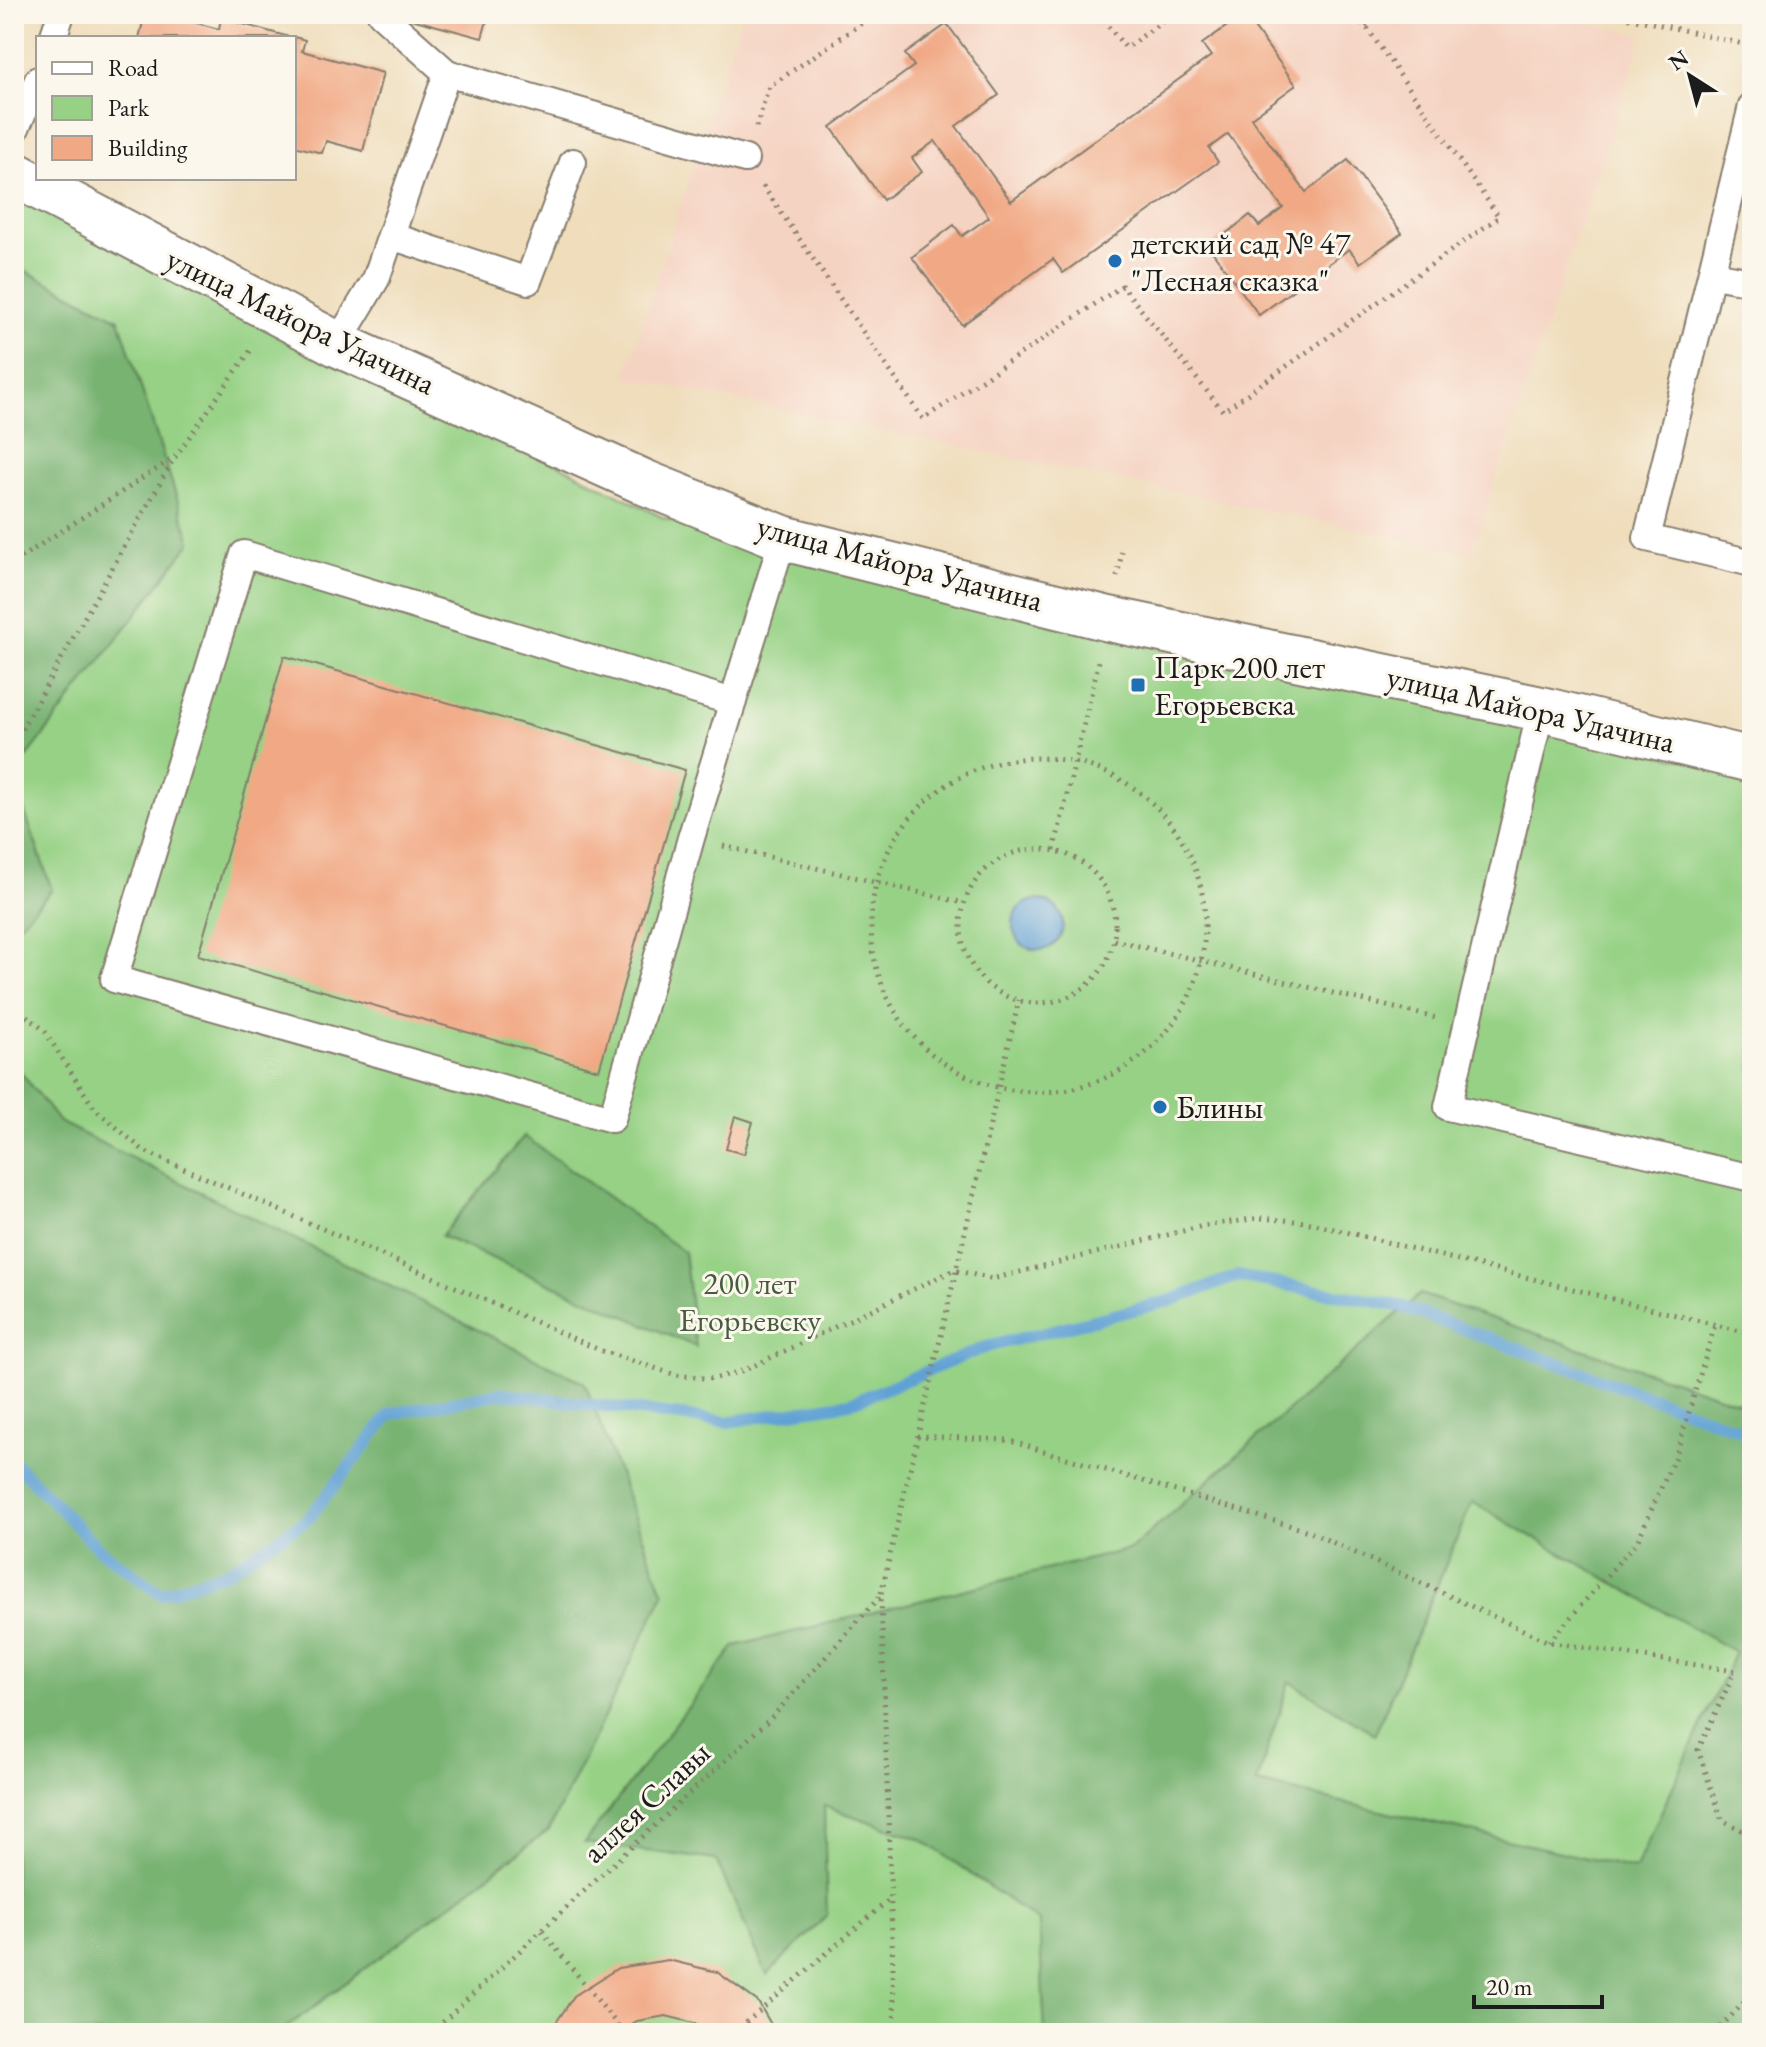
<svg xmlns="http://www.w3.org/2000/svg" width="1766" height="2047" font-family="'EB Garamond',serif">
  <style>
    .built { fill: #f5d3c2 }
    .green { fill: #96d185; stroke: #597650; stroke-width: 2 }
    .forest { fill: #78b372; stroke: #4a6847; stroke-width: 2; fill-rule: evenodd }
    .water { fill: #61a1d4; stroke: #3e5e78; stroke-width: 2 }
    .lines { fill: none; stroke-linecap: round; stroke-linejoin: round }
    .stream { stroke: #61a1d4; stroke-width: 12 }
    .building { fill: #f1a884 }
    .service-casing { stroke: #867c6c; stroke-width: 30 }
    .minor-casing { stroke: #867c6c; stroke-width: 48 }
    .path { stroke: #867c6c; stroke-width: 5; stroke-dasharray: 2 6; stroke-linecap: butt }
    .service { stroke: #fff; stroke-width: 26 }
    .minor { stroke: #fff; stroke-width: 44 }
    .poi-dot { fill: #1f6fb2; stroke: #fbf7ec; stroke-width: 3 }
    .labels { text-anchor: middle; dominant-baseline: central; stroke-width: 6; stroke-linejoin: round; paint-order: stroke }
    .poi-label { font-size: 32px; fill: #1c1c1c; stroke: #fbf7ec; text-anchor: start }
    .street-label { font-size: 32px; fill: #1c1c1c; stroke: #fbf7ec }
    .park-label { font-size: 32px; fill: #475b41; stroke: #fbf7ec }
  </style>
  <rect width="100%" height="100%" fill="#fbf7ec"/>
  <filter id="ink" filterUnits="userSpaceOnUse"><feTurbulence type="fractalNoise" baseFrequency=".0125" numOctaves="2"/><feDisplacementMap in="SourceGraphic" scale="16" xChannelSelector="R" yChannelSelector="G"/><feConvolveMatrix kernelMatrix="1 2 1 2 8 2 1 2 1" color-interpolation-filters="sRGB"/></filter>
  <filter id="wash" filterUnits="userSpaceOnUse"><feTurbulence type="fractalNoise" baseFrequency=".006" numOctaves="4" result="noise"/><feDisplacementMap in="SourceGraphic" scale="32" xChannelSelector="R" yChannelSelector="G"/><feGaussianBlur stdDeviation="1.8" result="paint"/><feColorMatrix in="noise" values="0 0 0 0 0 0 0 0 0 0 0 0 0 0 0 0 0 1.4 0 .05"/><feComposite in="paint" operator="in"/></filter>
  <g filter="url(#wash)">
    <rect width="100%" height="100%" fill="#efddbb"/>
    <polygon class="built" points="742,14 1548,14 1643,36 1471,553 625,377"/>
    <polygon class="green" points="14,187 664,518 817,566 1752,775 1752,2033 14,2033"/>
    <g class="forest">
      <polygon points="14,265 119,319 191,542 14,774"/>
      <polygon points="14,781 52,890 14,930"/>
      <polygon points="14,1063 59,1122 585,1383 664,1594 549,1830 279,2033 14,2033"/>
      <polygon points="524,1136 684,1252 696,1347 441,1236"/>
      <path d="M1420,1294L1752,1407V2033H1045L1039,1922L923,1840L824,1806L827,1916L767,1975L716,1860L584,1843L735,1646L1131,1549ZM1472,1502L1735,1652L1635,1869L1257,1783L1289,1681L1375,1734Z"/>
    </g>
    <circle class="water" cx="1038" cy="925" r="25"/>
    <g class="lines">
      <polyline class="stream" points="14,1462 99,1549 161,1594 227,1572 309,1518 390,1414 500,1393 727,1422 850,1403 986,1347 1169,1301 1237,1276 1400,1306 1752,1434"/>
    </g>
    <g id="blocks">
      <g class="building">
        <polygon points="145,14 162,14 219,29 221,18 293,38 139,38"/>
        <polygon points="405,14 489,14 482,38 404,17"/>
        <polygon points="1244,14 1296,85 1251,118 1306,192 1348,160 1402,233 1360,263 1349,249 1259,315 1209,247 1250,215 1259,226 1283,208 1228,134 1209,148 1218,162 1180,189 1063,273 1053,259 962,325 912,257 954,225 962,236 989,217 935,141 912,158 922,172 883,200 831,127 914,66 905,54 947,24 999,95 956,126 1011,201 1211,56 1202,44"/>
        <polygon points="294,37 305,40 302,51 383,73 363,151 326,141 322,153 294,146"/>
        <polygon points="284,656 685,770 599,1070 198,955"/>
        <polygon points="735,1116 753,1122 744,1154 726,1149"/>
        <polygon points="668,1960 717,1972 758,2002 776,2033 707,2033 694,2023 666,2016 637,2021 617,2033 549,2033 574,1996 618,1968"/>
      </g>
    </g>
  </g>
  <g filter="url(#ink)">
    <use href="#blocks" fill-opacity="0" stroke="#867c6c" stroke-width="2"/>
    <g class="lines">
      <defs>
        <g id="service">
          <polyline points="53,38 61,14"/>
          <polyline points="447,73 745,159"/>
          <polyline points="1752,106 1647,538 1752,563"/>
          <polyline points="14,132 38,80"/>
          <polyline points="391,236 528,281 573,162"/>
          <polyline points="1713,275 1752,282"/>
          <polyline points="337,344 376,279 447,73 381,14"/>
          <polyline points="733,702 244,554 114,979 612,1119 691,838 783,538"/>
          <polyline points="1541,709 1448,1107 1752,1178"/>
        </g>
        <polyline id="minor" points="14,174 337,344 646,483 783,538 1109,619 1541,709 1752,760"/>
      </defs>
      <use href="#service" class="service-casing"/>
      <use href="#minor" class="minor-casing"/>
      <g class="path">
        <polyline points="1098,14 1126,48 1173,14"/>
        <polyline points="1613,14 1752,46"/>
        <polyline points="1367,28 1377,14"/>
        <polyline points="756,127 769,87 875,14"/>
        <polyline points="763,186 923,419 1122,286 1223,411 1499,217 1367,28 1352,14"/>
        <polyline points="14,562 175,457 253,347"/>
        <polyline points="1117,577 1123,547"/>
        <polyline points="14,743 174,458"/>
        <circle cx="1038" cy="925" r="167"/>
        <polyline points="723,846 964,903"/>
        <circle cx="1038" cy="926" r="77"/>
        <polyline points="1054,850 1099,661"/>
        <polyline points="1114,940 1436,1018"/>
        <polyline points="14,1006 44,1030 94,1108 144,1151 602,1351 676,1375 713,1379 745,1370 954,1270 992,1279 1203,1226 1260,1218 1306,1222 1752,1334"/>
        <polyline points="917,1436 1007,1440 1308,1531 1549,1642 1735,1671 1698,1750 1722,1820 1752,1836"/>
        <polyline points="1549,1642 1638,1540 1677,1452 1715,1325"/>
        <polyline points="542,1931 624,2033"/>
        <polyline points="431,2033 773,1716 881,1595"/>
        <polyline points="734,2033 891,1898"/>
        <polyline points="895,2033 881,1594 1019,1000"/>
        <polyline points="1715,2033 1752,1994"/>
      </g>
      <use href="#service" class="service"/>
      <use href="#minor" class="minor"/>
    </g>
  </g>
  <g class="poi-dot">
    <circle cx="1115" cy="261" r="8"/>
    <rect x="1130" y="677" width="16" height="16" rx="4"/>
    <circle cx="1160" cy="1107" r="8"/>
  </g>
  <g class="labels">
    <g class="poi-label">
      <text x="1131" y="243">детский сад № 47<tspan x="1131" dy="37">"Лесная сказка"</tspan></text>
      <text x="1154" y="667">Парк 200 лет<tspan x="1154" dy="37">Егорьевска</tspan></text>
      <text x="1176" y="1107">Блины</text>
    </g>
    <g class="street-label">
      <text transform="translate(301 321) rotate(26)">улица Майора Удачина</text>
      <text transform="translate(900 563) rotate(15)">улица Майора Удачина</text>
      <text transform="translate(1531 709) rotate(13)">улица Майора Удачина</text>
      <text transform="translate(646 1802) rotate(-43)">аллея Славы</text>
    </g>
    <g class="park-label">
      <text x="750" y="1283">200 лет<tspan x="750" dy="37">Егорьевску</tspan></text>
    </g>
  </g>
  <rect width="1766" height="2047" fill="none" stroke="#fbf7ec" stroke-width="48"/>
  <rect x="36" y="36" width="260" height="144" fill="#fbf7ec" stroke="#a29f99" stroke-width="2"/>
  <rect x="52" y="62" width="40" height="12" fill="#ffffff" stroke="#a29f99" stroke-width="2"/>
  <text x="108" y="76" font-size="24" fill="#1c1c1c">Road</text>
  <rect x="52" y="96" width="40" height="24" fill="#96d185" stroke="#a29f99" stroke-width="2"/>
  <text x="108" y="116" font-size="24" fill="#1c1c1c">Park</text>
  <rect x="52" y="136" width="40" height="24" fill="#f1a884" stroke="#a29f99" stroke-width="2"/>
  <text x="108" y="156" font-size="24" fill="#1c1c1c">Building</text>
  <g transform="translate(1690 76) rotate(324)" stroke="#fbf7ec" stroke-width="6" paint-order="stroke">
  <path d="M0-6L14 30L0 20L-14 30Z" fill="#1c1c1c"/>
  <text y="-12" font-size="22" font-weight="bold" text-anchor="middle" fill="#1c1c1c">N</text>
  </g>
  <path d="M1474 1995v12h128v-12" fill="none" stroke="#1c1c1c" stroke-width="4"/>
  <text x="1486" y="1995" font-size="24" fill="#1c1c1c" stroke="#fbf7ec" stroke-width="6" paint-order="stroke">20 m</text>
</svg>
